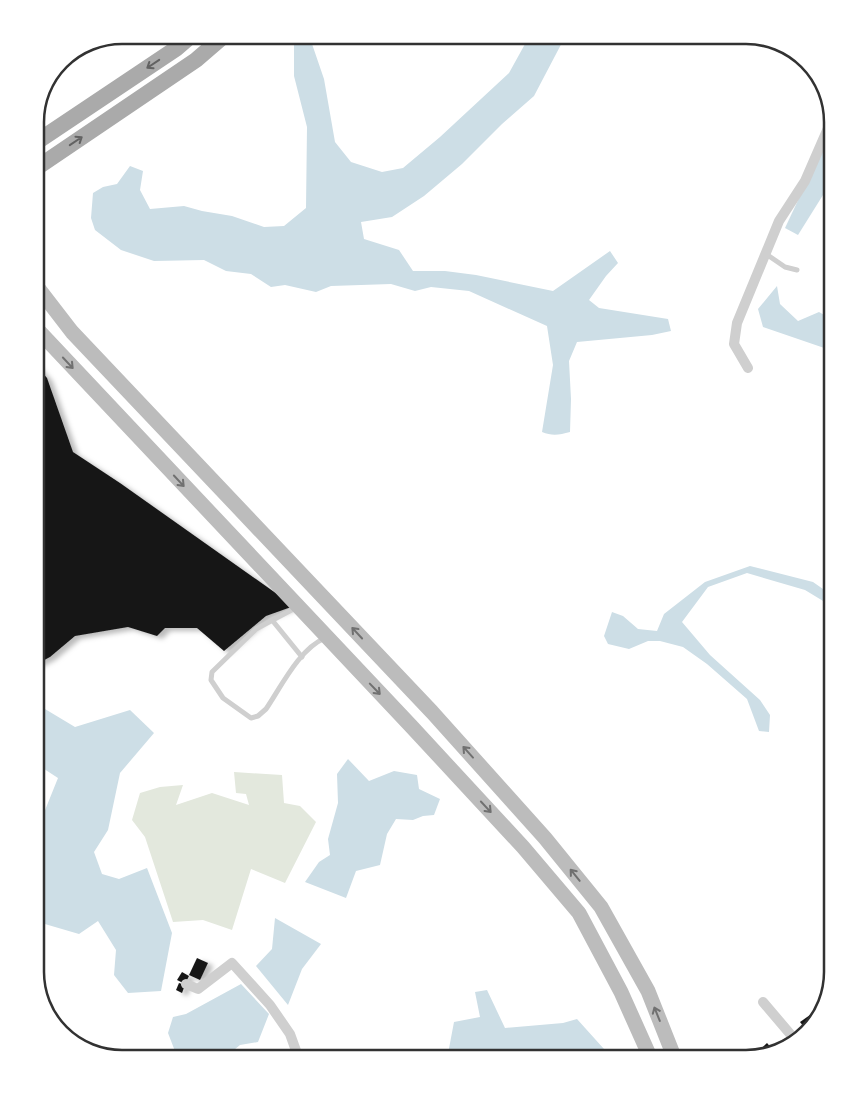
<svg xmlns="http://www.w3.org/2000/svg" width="868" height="1094" font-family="'PT Sans',sans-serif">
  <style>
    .green { fill: #e3e8dd }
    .water { fill: #cddee6 }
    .building { fill: #191919; filter: url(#shadow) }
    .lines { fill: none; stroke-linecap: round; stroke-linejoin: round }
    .service { stroke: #cfcfcf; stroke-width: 5 }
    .minor { stroke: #cfcfcf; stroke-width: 10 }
    .secondary { stroke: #bcbcbc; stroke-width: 15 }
    .primary { stroke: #aaa; stroke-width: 16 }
    .oneway { stroke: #626262 }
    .oneway2 { stroke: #707070 }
    .rim { fill: none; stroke: #323232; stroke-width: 2.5 }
  </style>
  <defs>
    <filter id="shadow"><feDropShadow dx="5.5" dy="3" stdDeviation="2.5" flood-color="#0004"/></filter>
  </defs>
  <rect width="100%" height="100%" fill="#fff"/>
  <polygon class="green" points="234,772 282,775 284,803 300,806 316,822 285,883 251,869 232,930 203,920 173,922 145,837 132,820 140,793 160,787 183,785 176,805 212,793 249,805 246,794 236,793"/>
  <g class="water">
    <path d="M294,35L311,41L324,79L335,142L351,162L382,172L403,168L440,137L509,73L530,35H566L534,96L502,124L462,164L424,196L392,217L361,222L364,239L399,250L413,271H445L476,275L553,291L610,251L618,263L606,276L589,300L599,308L668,319L671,331L652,335L577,342L569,361L571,399L570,432C559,435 552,436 542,432L553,365L547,326L469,291L431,287L415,291L391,284L331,286L316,292L285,285L271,287L251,274L226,271L204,260L154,261L121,250L95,230L91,218L93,193L103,187L117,184L130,166L143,171L140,190L150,209L184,206L202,211L232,216L264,227L284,226L306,208L307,127L294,76Z"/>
    <polygon points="833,126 833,179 798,235 785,228"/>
    <polygon points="777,286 780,304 798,321 819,312 833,320 833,351 763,327 758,309"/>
    <polygon points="750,566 813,582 833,596 833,607 805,590 747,573 708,587 682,622 710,655 760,700 770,715 769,732 759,731 747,699 707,664 683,647 660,641 648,641 629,649 608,644 604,636 612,612 623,616 638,629 657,631 664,614 705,582"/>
    <polygon points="35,703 75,727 130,710 154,733 120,773 108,830 94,852 102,874 119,879 147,868 172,933 161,991 128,993 114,975 116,950 98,921 79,934 38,922 35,919 35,835 58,778 35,763"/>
    <polygon points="348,759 369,781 394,771 417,775 419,789 440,799 434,815 423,816 413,820 396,819 387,834 380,865 356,871 346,898 305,882 319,862 330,855 328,839 338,803 337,774"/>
    <polygon points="275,918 321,944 302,969 288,1005 256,966 272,949"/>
    <polygon points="35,934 38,934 41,992 35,972"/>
    <polygon points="241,984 269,1014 258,1042 240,1045 223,1059 178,1059 168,1033 173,1017 186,1014"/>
    <polygon points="487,990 505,1028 563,1023 577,1019 613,1059 447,1059 454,1022 480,1017 475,992"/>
  </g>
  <g class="building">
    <polygon points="35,364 47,378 73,452 120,483 294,606 266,616 224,651 197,628 165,628 157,636 128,627 75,636 50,657 35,665"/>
    <polygon points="197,958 208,963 200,980 189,975"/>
    <polygon points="182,972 189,976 185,984 177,980"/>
    <polygon points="179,983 185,985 182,993 176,990"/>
    <polygon points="810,1015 815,1022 807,1031 800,1022"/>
    <polygon points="767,1043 774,1051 751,1058"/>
  </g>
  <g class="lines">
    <g class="service">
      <polyline points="766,254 785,267 797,270"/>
      <path d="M297,607L256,629L212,672L211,680L223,698L251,718L258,716L266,709C281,687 299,649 325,638"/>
      <polyline points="272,620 302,657"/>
    </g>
    <g class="minor">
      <polyline points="748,368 734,344 737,323 779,221 805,181 832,119"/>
      <polyline points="186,984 198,989 232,963 270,1005 290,1034 299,1059"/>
      <polyline points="763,1002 797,1042"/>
    </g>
    <g class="secondary">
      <polyline points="35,284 72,332 432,712 545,838 601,907 648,991 675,1059"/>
      <polyline points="35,327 411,726 523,847 579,913 621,992 651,1059"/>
    </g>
    <g class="primary">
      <polyline points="35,143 177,48 192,35"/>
      <polyline points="35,169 196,60 225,35"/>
    </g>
  </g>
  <defs><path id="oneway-shaft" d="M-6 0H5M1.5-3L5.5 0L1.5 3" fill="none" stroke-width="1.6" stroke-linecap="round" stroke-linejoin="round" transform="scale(1.25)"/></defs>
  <g class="oneway">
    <use href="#oneway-shaft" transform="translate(153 64) rotate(146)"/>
    <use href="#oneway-shaft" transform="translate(76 141) rotate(-34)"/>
  </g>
  <g class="oneway2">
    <use href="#oneway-shaft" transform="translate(68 363) rotate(47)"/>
    <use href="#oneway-shaft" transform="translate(179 481) rotate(47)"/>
    <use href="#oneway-shaft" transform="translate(357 633) rotate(-133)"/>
    <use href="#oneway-shaft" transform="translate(375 689) rotate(46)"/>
    <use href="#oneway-shaft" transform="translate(468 752) rotate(-132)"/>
    <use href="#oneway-shaft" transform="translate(486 807) rotate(47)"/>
    <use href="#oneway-shaft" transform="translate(575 875) rotate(-129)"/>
    <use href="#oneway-shaft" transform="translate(657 1014) rotate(-112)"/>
  </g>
  <path d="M0 0H868V1094H0ZM122 44H746A78 78 0 0 1 824 122V972A78 78 0 0 1 746 1050H122A78 78 0 0 1 44 972V122A78 78 0 0 1 122 44Z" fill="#fff" fill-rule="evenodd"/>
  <path class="rim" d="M122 44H746A78 78 0 0 1 824 122V972A78 78 0 0 1 746 1050H122A78 78 0 0 1 44 972V122A78 78 0 0 1 122 44Z"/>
</svg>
